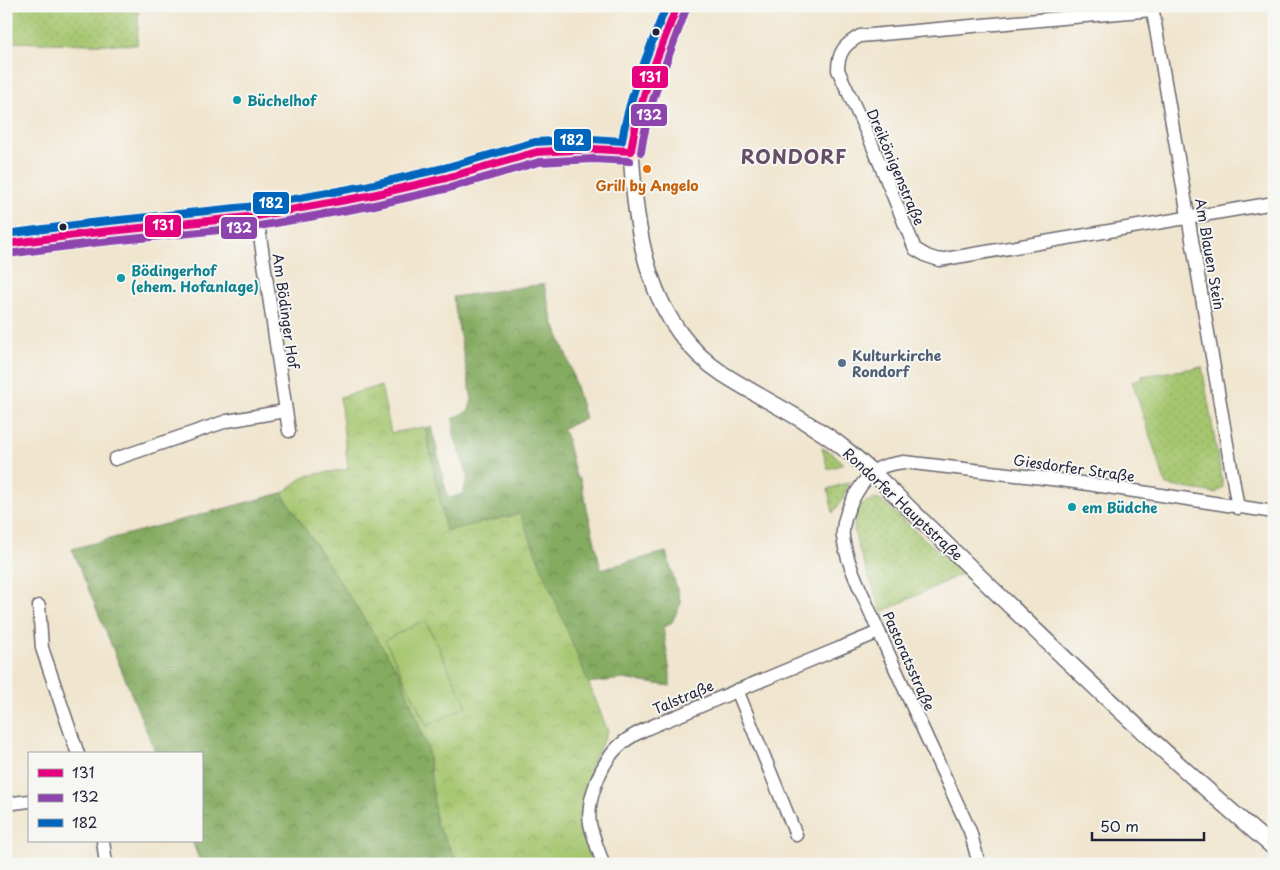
<svg xmlns="http://www.w3.org/2000/svg" width="1280" height="870" font-family="'Playpen Sans',sans-serif">
  <style>
    .grass { fill: url(#grass-dots); stroke: #647454 }
    .forest { fill: url(#forest-crowns); stroke: #53664e }
    .park { fill: url(#park-crowns); stroke: #647454 }
    .pitch { fill: #a5c66e; stroke: #647454 }
    .lines { fill: none; stroke-linecap: round; stroke-linejoin: round }
    .minor-casing { stroke: #6a666e; stroke-width: 15 }
    .tertiary-casing { stroke: #6a666e; stroke-width: 18 }
    .secondary-casing { stroke: #6a666e; stroke-width: 20 }
    .minor { stroke: #fff; stroke-width: 12 }
    .tertiary { stroke: #fff; stroke-width: 15 }
    .secondary { stroke: #fce5c4; stroke-width: 18 }
    .bus-1-casing { stroke: #f6f6f2; stroke-width: 11 }
    .bus-2-casing { stroke: #f6f6f2; stroke-width: 11 }
    .bus-3-casing { stroke: #f6f6f2; stroke-width: 11 }
    .bus-1 { stroke: #e5007d; stroke-width: 8 }
    .bus-2 { stroke: #8e44ad; stroke-width: 8 }
    .bus-3 { stroke: #0065bd; stroke-width: 8 }
    .bus-dot { fill: #22223b; stroke: #f6f6f2; stroke-width: 2 }
    .culture-dot { fill: #0f9aa8; stroke: #f6f6f2; stroke-width: 2 }
    .food-dot { fill: #e8710a; stroke: #f6f6f2; stroke-width: 2 }
    .service-dot { fill: #5c6f8a; stroke: #f6f6f2; stroke-width: 2 }
    .labels { text-anchor: middle; dominant-baseline: central; stroke-width: 4; stroke-linejoin: round; paint-order: stroke }
    .culture-label { font-size: 14px; font-weight: bold; fill: #0d838f; stroke: #f6f6f2; text-anchor: start }
    .street-label { font-size: 14px; fill: #22223b; stroke: #f6f6f2 }
    .food-label { font-size: 14px; font-weight: bold; fill: #c56008; stroke: #f6f6f2 }
    .service-label { font-size: 14px; font-weight: bold; fill: #4e5e75; stroke: #f6f6f2; text-anchor: start }
    .district-label { font-size: 19px; font-weight: bold; letter-spacing: 1px; fill: #664e69; stroke: #f6f6f2 }
    .line-badge { stroke: #f6f6f2; stroke-width: 2 }
    .badge-label { font-size: 14px; text-anchor: middle; font-weight: bold; fill: #fff }
  </style>
  <defs>
    <pattern id="grass-dots" width="8" height="8" patternUnits="userSpaceOnUse" patternTransform="scale(1.25)"><rect width="8" height="8" fill="#a5c66e"/><path d="M2 2h.1M6 6h.1" fill="none" stroke="#8eaa60" stroke-width="1.8" stroke-linecap="round"/></pattern>
    <pattern id="forest-crowns" width="20" height="18" patternUnits="userSpaceOnUse" patternTransform="scale(1.25)"><rect width="20" height="18" fill="#84ab61"/><path d="M2 6a3 3 0 1 1 6 0M12 15a3 3 0 1 1 6 0" fill="none" stroke="#6c8b51"/></pattern>
    <pattern id="park-crowns" width="20" height="18" patternUnits="userSpaceOnUse" patternTransform="scale(1.25)"><rect width="20" height="18" fill="#a5c66e"/><path d="M2 6a3 3 0 1 1 6 0M12 15a3 3 0 1 1 6 0" fill="none" stroke="#8eaa60"/></pattern>
  </defs>
  <rect width="100%" height="100%" fill="#f6f6f2"/>
  <filter id="ink" filterUnits="userSpaceOnUse"><feTurbulence type="fractalNoise" baseFrequency=".02" numOctaves="2"/><feDisplacementMap in="SourceGraphic" scale="10" xChannelSelector="R" yChannelSelector="G"/><feConvolveMatrix kernelMatrix="1 2 1 2 8 2 1 2 1" color-interpolation-filters="sRGB"/></filter>
  <filter id="wash" filterUnits="userSpaceOnUse"><feTurbulence type="fractalNoise" baseFrequency=".0096" numOctaves="4" result="noise"/><feDisplacementMap in="SourceGraphic" scale="20" xChannelSelector="R" yChannelSelector="G"/><feGaussianBlur stdDeviation="1.12" result="paint"/><feColorMatrix in="noise" values="0 0 0 0 0 0 0 0 0 0 0 0 0 0 0 0 0 1.4 0 .05"/><feComposite in="paint" operator="in"/></filter>
  <g filter="url(#wash)">
    <rect width="100%" height="100%" fill="#f0e5ce"/>
    <g class="grass">
      <polygon points="6,6 139,6 137,45 6,42"/>
      <polygon points="1202,367 1223,487 1216,493 1166,485 1132,381 1143,379 1142,376"/>
      <polygon points="822,448 834,454 843,464 828,469"/>
      <polygon points="850,482 843,498 833,513 828,489"/>
      <path d="M876,499L883,502L963,573L882,612C877,598 871,583 866,569C858,547 839,504 876,499Z"/>
    </g>
    <g class="forest">
      <path d="M544,284L553,322L568,359L585,418L562,429L566,435L576,477L580,478L601,569L666,552L681,603L671,624L663,627L670,673V686L623,679L578,684L448,536L436,512L410,435L431,426C438,450 441,474 448,498L463,494L468,476L454,436L453,419L469,410L472,400L453,297Z"/>
      <polygon points="282,493 400,674 428,749 436,823 459,864 201,864 192,841 201,841 201,754 156,754 72,549"/>
    </g>
    <polygon class="park" points="381,386 391,433 425,427 446,531 520,514 608,731 589,770 583,822 596,864 459,864 436,823 428,749 400,674 282,493 305,476 348,469 340,397"/>
    <polygon class="pitch" points="425,620 467,706 427,726 385,640"/>
  </g>
  <g filter="url(#ink)">
    <g class="lines">
      <defs>
        <g id="minor">
          <polyline points="1152,6 1238,508"/>
          <path d="M1152,10L860,36C845,44 838,52 838,70L871,142L915,249L927,256L939,260L1274,203"/>
          <polyline points="257,216 289,431"/>
          <polyline points="115,459 227,421 285,411"/>
          <polyline points="39,606 42,648 78,754"/>
          <polyline points="737,690 796,835"/>
          <polyline points="6,804 29,801"/>
          <polyline points="103,841 106,864"/>
          <path d="M603,864C599,851 593,837 590,824C586,801 601,763 618,747C635,730 667,721 689,711C752,684 816,658 879,632"/>
          <path d="M979,864L970,831C937,759 903,688 872,616C862,592 846,562 843,537C841,517 857,487 872,473C881,465 892,464 904,462L1068,481L1274,512"/>
        </g>
        <path id="tertiary" d="M631,151C636,234 647,324 723,374C754,394 787,410 818,430C838,442 855,457 872,472C1004,600 1134,729 1274,848"/>
        <polyline id="secondary" points="6,244 91,233 257,216 368,196 446,178 537,152 593,149 631,151 635,123 643,97 677,6"/>
      </defs>
      <use href="#minor" class="minor-casing"/>
      <use href="#tertiary" class="tertiary-casing"/>
      <use href="#secondary" class="secondary-casing"/>
      <use href="#minor" class="minor"/>
      <use href="#tertiary" class="tertiary"/>
      <use href="#secondary" class="secondary"/>
      <defs>
        <g id="bus-1">
          <path d="M631,151C638,100 659,54 677,6"/>
          <polyline points="6,244 91,233 257,216 368,196 446,178 537,152 593,149 631,151"/>
        </g>
        <g id="bus-2">
          <path d="M641,152C648,102 669,57 686,9"/>
          <polyline points="7,254 92,243 259,226 370,206 449,188 539,162 593,159 630,161"/>
        </g>
        <path id="bus-3" d="M6,234L90,223L256,206L366,186L444,168L535,142L592,139L622,141C629,94 650,50 666,6"/>
      </defs>
      <use href="#bus-1" class="bus-1-casing"/>
      <use href="#bus-2" class="bus-2-casing"/>
      <use href="#bus-3" class="bus-3-casing"/>
      <use href="#bus-1" class="bus-1"/>
      <use href="#bus-2" class="bus-2"/>
      <use href="#bus-3" class="bus-3"/>
    </g>
  </g>
  <g class="bus-dot">
    <circle cx="656" cy="32" r="4.5"/>
    <circle cx="63" cy="227" r="4.5"/>
  </g>
  <g class="culture-dot">
    <circle cx="237" cy="100" r="5"/>
    <circle cx="121" cy="278" r="5"/>
    <circle cx="1072" cy="507" r="5"/>
  </g>
  <circle class="food-dot" cx="647" cy="169" r="5"/>
  <circle class="service-dot" cx="842" cy="363" r="5"/>
  <g class="labels">
    <g class="culture-label">
      <text x="247" y="100">Büchelhof</text>
      <text x="131" y="270">Bödingerhof<tspan x="131" dy="16">(ehem. Hofanlage)</tspan></text>
      <text x="1082" y="507">em Büdche</text>
    </g>
    <g class="street-label">
      <text transform="translate(896 167) rotate(67)">Dreikönigenstraße</text>
      <text transform="translate(1210 254) rotate(80)">Am Blauen Stein</text>
      <text transform="translate(286 311) rotate(82)">Am Bödinger Hof</text>
      <text transform="translate(1074 468) rotate(8)">Giesdorfer Straße</text>
      <text transform="translate(903 504) rotate(43)">Rondorfer Hauptstraße</text>
      <text transform="translate(909 661) rotate(66)">Pastoratsstraße</text>
      <text transform="translate(683 697) rotate(-23)">Talstraße</text>
    </g>
    <g class="food-label">
      <text x="647" y="185">Grill by Angelo</text>
    </g>
    <g class="service-label">
      <text x="852" y="355">Kulturkirche<tspan x="852" dy="16">Rondorf</tspan></text>
    </g>
    <g class="district-label">
      <text x="794" y="156">RONDORF</text>
    </g>
  </g>
  <g class="line-badge">
    <rect x="631" y="65" width="38" height="24" rx="5" fill="#e5007d"/>
    <rect x="630" y="103" width="38" height="24" rx="5" fill="#8e44ad"/>
    <rect x="553" y="128" width="39" height="24" rx="5" fill="#0065bd"/>
    <rect x="252" y="191" width="38" height="24" rx="5" fill="#0065bd"/>
    <rect x="144" y="214" width="38" height="24" rx="5" fill="#e5007d"/>
    <rect x="220" y="216" width="38" height="24" rx="5" fill="#8e44ad"/>
  </g>
  <g class="badge-label">
    <text x="650" y="82">131</text>
    <text x="649" y="120">132</text>
    <text x="572" y="145">182</text>
    <text x="271" y="208">182</text>
    <text x="163" y="230">131</text>
    <text x="239" y="233">132</text>
  </g>
  <rect width="1280" height="870" fill="none" stroke="#f6f6f2" stroke-width="25"/>
  <rect x="28" y="752" width="175" height="90" fill="#f6f6f2" stroke="#a1a1a9"/>
  <rect x="38" y="769" width="25" height="8" fill="#e5007d" stroke="#a1a1a9"/>
  <text x="72" y="778" font-size="15" fill="#22223b">131</text>
  <rect x="38" y="794" width="25" height="8" fill="#8e44ad" stroke="#a1a1a9"/>
  <text x="72" y="802" font-size="15" fill="#22223b">132</text>
  <rect x="38" y="819" width="25" height="8" fill="#0065bd" stroke="#a1a1a9"/>
  <text x="72" y="828" font-size="15" fill="#22223b">182</text>
  <path d="M1092 832v8h112v-8" fill="none" stroke="#22223b" stroke-width="2.5"/>
  <text x="1100" y="832" font-size="15" fill="#22223b" stroke="#f6f6f2" stroke-width="4" paint-order="stroke">50 m</text>
</svg>
